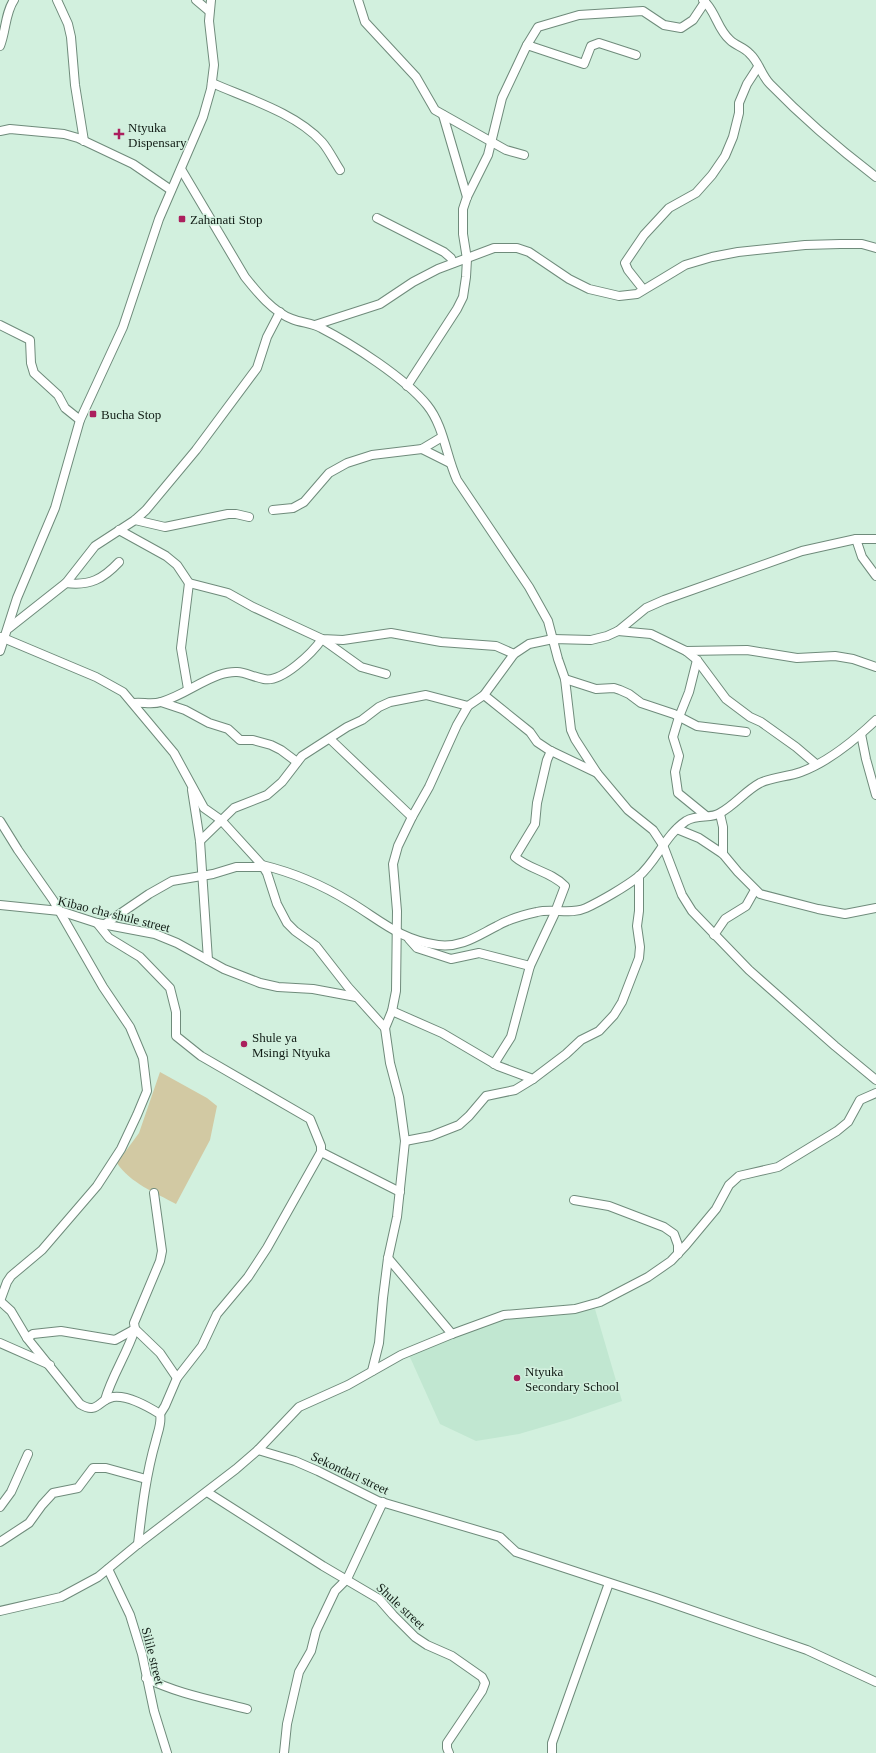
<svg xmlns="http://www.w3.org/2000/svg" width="876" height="1753" font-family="Georgia,serif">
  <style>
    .built { fill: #c1e7d1 }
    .green { fill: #d2c9a3 }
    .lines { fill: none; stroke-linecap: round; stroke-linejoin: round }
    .minor-casing { stroke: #6f8b7b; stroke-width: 10 }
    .minor { stroke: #fff; stroke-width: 8 }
    .poi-dot { fill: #ab1f5d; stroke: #d2f0de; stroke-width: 1.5 }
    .labels { text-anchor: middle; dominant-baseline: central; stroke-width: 3; stroke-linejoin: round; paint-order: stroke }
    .poi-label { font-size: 13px; fill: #121d16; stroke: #d2f0de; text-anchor: start }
    .street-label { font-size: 13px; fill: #121d16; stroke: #d2f0de }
  </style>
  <rect width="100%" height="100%" fill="#d2f0de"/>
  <polygon class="built" points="595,1309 622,1401 570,1419 519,1434 476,1441 440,1424 409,1355 457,1335 504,1319"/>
  <path class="green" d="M160,1072L207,1098L217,1106L210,1140L176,1204C156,1193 130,1183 117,1163L139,1133Z"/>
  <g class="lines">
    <defs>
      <g id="minor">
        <polyline points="57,0 68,24 71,37 75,85 84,141"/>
        <polyline points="196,0 209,11"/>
        <polyline points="358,0 365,22 416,77 435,110 506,150 524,155"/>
        <path d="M703,0C716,11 717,29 730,40C736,46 744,47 750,54C759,62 761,75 770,84C803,118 838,148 876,177"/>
        <polyline points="527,45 584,64 591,46 599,43 636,55"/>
        <path d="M0,46C6,31 5,13 14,0"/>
        <path d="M212,83C246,98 296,113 322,142C329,150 334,161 340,170"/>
        <polyline points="443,115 467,197"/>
        <polyline points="0,131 10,129 64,134 78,138 133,164 171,190"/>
        <path d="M181,169L245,277C257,292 273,312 292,319C302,323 312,323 321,328C352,344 405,378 427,405C444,426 446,456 457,480L529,587L548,621L558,659L565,679L571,730L575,739L597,773L628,810L653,830L663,845L682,895L692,911L749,970L835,1046L876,1080"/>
        <polyline points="377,218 444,252 451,258 453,263"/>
        <polyline points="643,289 628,270 625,263 644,235 669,208 696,193 712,175 725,156 733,137 739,113 739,103 747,84 758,67"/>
        <polyline points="0,325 30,340 31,363 34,373 58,395 65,408 80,420"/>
        <polyline points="315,325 380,304 413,282 438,269 494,248 517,248 529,252 569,279 589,289 619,296 637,294 685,265 712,257 738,252 805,245 840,244 862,244 876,248"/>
        <polyline points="407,386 457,309 463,297 466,277 467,259 463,234 463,209 467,197 488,155 502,98 527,45 538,27 579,15 643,11 664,25 681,28 693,20 705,2"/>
        <polyline points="422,449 450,463"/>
        <polyline points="273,510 293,508 304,502 329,473 347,463 372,455 422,449 442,437"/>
        <polyline points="135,520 165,527 228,514 236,514 249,517"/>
        <polyline points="119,530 166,556 177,565 189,583 228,593 253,607 322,639 343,640 391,633 441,642 496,646 514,654"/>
        <polyline points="856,539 862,557 876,576"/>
        <path d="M66,583C90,586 103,579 119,562"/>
        <polyline points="9,628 66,583 95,546 135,520 146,510 196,450 257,368 267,337 280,312"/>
        <polyline points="618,631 651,634 686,651 747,650 797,658 835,656 853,659 876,667"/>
        <polyline points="1,637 96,677 123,692 174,753 204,808 221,820 262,865 267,873 277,904 287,923 295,931 316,946 348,987 385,1028"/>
        <polyline points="0,651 17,598 55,508 80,420 123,327 159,219 203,117 211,89 214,65 209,21 211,0"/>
        <polyline points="686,651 697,660 726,699 750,717 761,722 796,747 816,764"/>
        <polyline points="697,660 689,692 679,717 673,737 679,756 675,772 678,793 705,815"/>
        <polyline points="565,679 596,689 614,688 620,690 629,694 641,703 674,714 697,726 746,732"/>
        <polyline points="188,689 181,648 189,583"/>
        <polyline points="484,695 530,732 537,742 549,750 597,773"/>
        <polyline points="161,702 185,710 209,723 228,729 240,740 253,740 271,745 281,750 297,762"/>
        <path d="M134,703C143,702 152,705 161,702C182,696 199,682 219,675C241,668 245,675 264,679C282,683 313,652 322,639L361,667L386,674"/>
        <polyline points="861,734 866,759 876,795"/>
        <polyline points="330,739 412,817"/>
        <polyline points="192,790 200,841 208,960"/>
        <polyline points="720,814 723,827 723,854"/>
        <polyline points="0,821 18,850 53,900 103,987 130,1027 143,1058 147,1091 137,1115 121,1149 97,1186 42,1250 11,1276 7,1282 0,1301"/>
        <polyline points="677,829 699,838 723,854 738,872 760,894 818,909 845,914 876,908"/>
        <polyline points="200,841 234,808 267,795 282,782 302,756 347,727 362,720 379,707 390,702 426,695 468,706"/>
        <path d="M262,865C295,873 321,884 350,902C380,920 400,940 438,945C461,948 477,936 497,926C509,919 523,915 537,912C553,908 571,915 586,908C601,901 625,887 638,877C657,861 665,835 686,821C698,814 711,819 720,813C735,805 745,791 760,783C773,777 787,777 801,772C828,762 855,740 876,720"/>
        <polyline points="0,905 60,911 97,923 155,934 177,943 224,969 260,983 278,987 313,989 356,997"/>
        <polyline points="97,923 109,938 140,957 170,988 176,1012 176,1036 201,1056 310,1119 321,1146 321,1152 267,1248 248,1277 217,1314 202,1346 177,1378 165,1406 160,1414"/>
        <polyline points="105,924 149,894 172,881 213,874 236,867 264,867"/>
        <polyline points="714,935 725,919 746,906 755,890"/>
        <polyline points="409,939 417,948 451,959 479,953 530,966"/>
        <polyline points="392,1011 442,1033 498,1066 533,1079 566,1054 581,1040 599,1031 614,1015 622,1002 639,958 640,947 637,926 639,911 639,876"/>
        <path d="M494,1064L511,1037L530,966L554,915L565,886C550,871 530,870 515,857L535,824L537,803L547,760L551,751"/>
        <polyline points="405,1141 431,1136 459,1125 469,1116 486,1096 515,1090 533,1079"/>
        <polyline points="321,1152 400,1192"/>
        <polyline points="154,1193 162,1251 160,1261 134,1323 135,1329 160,1353 177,1378"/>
        <polyline points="574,1200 609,1206 664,1227 674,1234 678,1245 678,1254"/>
        <polyline points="388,1258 452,1334"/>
        <path d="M0,1301L11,1311L27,1338L80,1404C98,1415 98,1400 113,1397C128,1395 147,1406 160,1414C162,1423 158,1431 156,1440C146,1474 142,1509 138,1544"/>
        <polyline points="27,1338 33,1334 61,1331 115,1340 135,1329"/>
        <polyline points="0,1343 50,1365"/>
        <polyline points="372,1371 379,1343 383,1298 388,1258 397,1217 405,1141 399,1097 390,1063 385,1028 392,1011 396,991 397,911 393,864 398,846 412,817 429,787 457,725 468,706 484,695 514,654 529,644 553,639 591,640 607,636 618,631 646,608 664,600 802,551 856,539 876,539"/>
        <path d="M105,1400C112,1375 127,1354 135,1329"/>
        <polyline points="258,1450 295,1461 318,1471 378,1501 500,1537 516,1552 656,1598 807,1650 876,1682"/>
        <polyline points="207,1492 323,1566 379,1599 393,1615 415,1637 427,1645 452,1656 482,1677 485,1683 482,1691 447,1743 447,1748 449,1753"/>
        <polyline points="0,1507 11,1492 28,1454"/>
        <polyline points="0,1542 29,1523 42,1505 53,1493 78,1488 93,1468 106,1468 146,1479"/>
        <polyline points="108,1569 130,1615 142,1654 154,1711 167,1753"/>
        <polyline points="0,1611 61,1597 98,1577 138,1544 236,1469 258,1450 299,1407 348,1385 401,1355 452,1334 504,1315 575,1309 600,1302 648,1277 671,1261 686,1245 716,1209 729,1185 739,1176 778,1167 837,1131 848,1122 860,1100 876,1093"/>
        <path d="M146,1678C178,1694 213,1700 247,1709"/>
        <polyline points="284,1753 287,1724 299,1672 311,1651 316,1631 335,1591 347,1579 383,1502"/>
        <polyline points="552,1753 552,1743 609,1583"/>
      </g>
    </defs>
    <use href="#minor" class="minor-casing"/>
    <use href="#minor" class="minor"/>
  </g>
  <g class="poi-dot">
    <path d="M117 128h4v4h4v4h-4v4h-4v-4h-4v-4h4z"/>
    <rect x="178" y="215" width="8" height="8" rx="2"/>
    <rect x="89" y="410" width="8" height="8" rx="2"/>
    <circle cx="244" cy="1044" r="4"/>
    <circle cx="517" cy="1378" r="4"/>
  </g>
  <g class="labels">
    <g class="poi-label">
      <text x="128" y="127">Ntyuka<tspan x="128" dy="15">Dispensary</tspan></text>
      <text x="190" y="219">Zahanati Stop</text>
      <text x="101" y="414">Bucha Stop</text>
      <text x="252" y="1037">Shule ya<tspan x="252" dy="15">Msingi Ntyuka</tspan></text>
      <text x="525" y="1371">Ntyuka<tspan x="525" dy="15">Secondary School</tspan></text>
    </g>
    <g class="street-label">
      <text transform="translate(114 914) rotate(14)">Kibao cha shule street</text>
      <text transform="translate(350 1473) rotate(25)">Sekondari street</text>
      <text transform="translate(401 1606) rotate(43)">Shule street</text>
      <text transform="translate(153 1656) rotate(76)">Silile street</text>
    </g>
  </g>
</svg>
